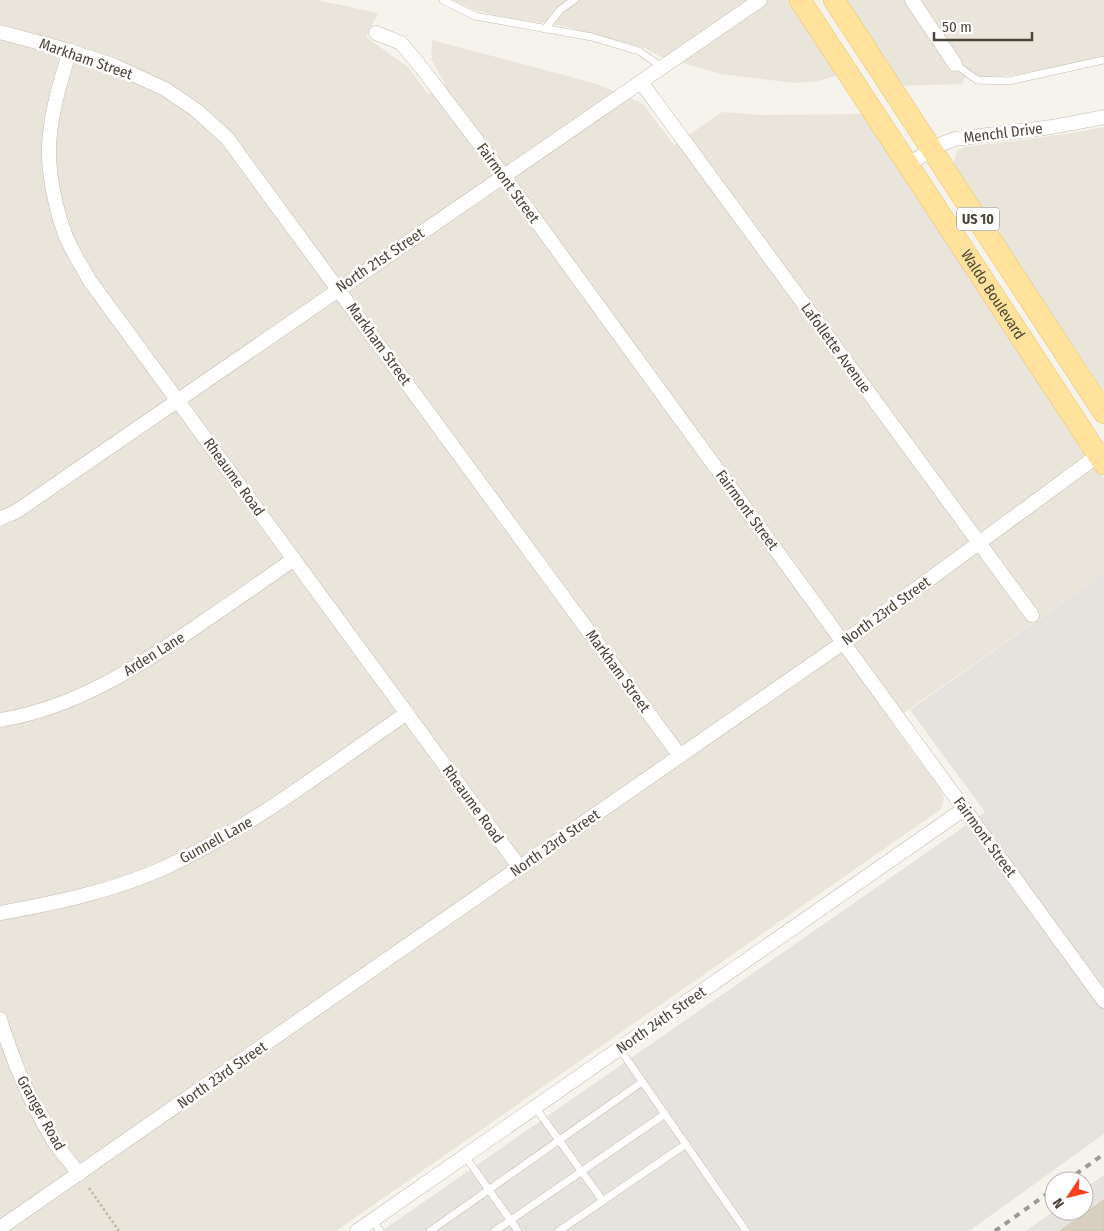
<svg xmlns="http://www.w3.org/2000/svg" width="1104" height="1231" font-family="'Fira Sans Condensed',sans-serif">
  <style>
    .residential { fill: #eae5da }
    .industrial { fill: #e6e2dd }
    .building { fill: #d8cfc1; stroke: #d3c7b4 }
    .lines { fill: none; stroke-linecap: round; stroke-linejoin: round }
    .service-casing { stroke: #c2bbae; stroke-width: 8 }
    .minor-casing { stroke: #c2bbae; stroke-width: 15 }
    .primary-casing { stroke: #e6c16a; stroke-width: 22 }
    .path { stroke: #c4b79f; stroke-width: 2.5; stroke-dasharray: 2.5 2.5; stroke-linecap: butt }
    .service { stroke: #fff; stroke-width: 7 }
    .minor { stroke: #fff; stroke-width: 14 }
    .primary { stroke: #ffe39c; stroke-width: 21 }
    .rail { stroke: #9a9a9a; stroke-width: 4; stroke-dasharray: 6 6; stroke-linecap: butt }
    .labels { text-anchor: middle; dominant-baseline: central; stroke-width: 5; stroke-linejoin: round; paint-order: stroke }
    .shield { fill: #fff; stroke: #817c74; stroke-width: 1 }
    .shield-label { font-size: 14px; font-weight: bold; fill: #4b4439 }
    .street-label { font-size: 15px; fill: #4b4439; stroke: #fff }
  </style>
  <rect width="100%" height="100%" fill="#f6f3ec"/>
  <g class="residential">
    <polygon points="0,0 317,0 378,13 366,37 408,67 429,95 445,84 431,59 432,40 594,83 639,102 644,105 674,145 722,112 762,115 864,114 1104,479 1104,573 891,722 942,792 944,799 941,809 937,812 336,1231 0,1231"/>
    <polygon points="453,0 789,0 838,75 818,81 794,83 721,74 659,56 647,49 626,43 563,26 497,16 472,9"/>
    <polygon points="841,0 1104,0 1104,57 1010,76 982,77 968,72 962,84 897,86"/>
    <polygon points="1104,127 1104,392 954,165 954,161 957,151 965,147 1066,134"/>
  </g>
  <g class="industrial">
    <polygon points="1104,573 1104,1134 969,1231 382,1231 985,812 910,710"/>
    <polygon points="1104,1175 1104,1231 1026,1231 1054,1211 1084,1211 1084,1189"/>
  </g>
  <polygon class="building" points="1104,1200 1104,1231 1060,1231"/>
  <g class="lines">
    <defs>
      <g id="service">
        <polyline points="443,0 475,16 592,37 639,51 662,67"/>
        <polyline points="545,29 560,10 574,0"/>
        <polyline points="955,64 977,80 1009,81 1104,60"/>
        <polyline points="619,1048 746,1231"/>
        <polyline points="535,1107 603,1201"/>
        <polyline points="465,1156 518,1231"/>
        <polyline points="372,1220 380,1231"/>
        <polyline points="430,1231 642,1082"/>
        <polyline points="495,1231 665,1114"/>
        <polyline points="559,1231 686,1144"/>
      </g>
      <g id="minor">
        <polyline points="912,0 955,64"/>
        <polyline points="0,32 70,51 115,66 165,89 196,110 227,138 680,756"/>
        <polyline points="376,33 401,43 421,67 503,175 1104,1001"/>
        <path d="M70,51C60,81 50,115 49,147C48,173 56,210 65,234C71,250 81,265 90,281L520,868"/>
        <polyline points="641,82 1032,615"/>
        <polyline points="908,164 944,143 955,139 1052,127 1104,117"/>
        <polyline points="0,519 17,511 760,0"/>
        <path d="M0,720C76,708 141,665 203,622C234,601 264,580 294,559"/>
        <path d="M0,913C56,903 112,891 164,868C251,828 328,767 407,713"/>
        <path d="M0,1019C13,1062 30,1102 53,1140C61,1152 71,1163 79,1174"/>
        <polyline points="0,1228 844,642 1104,451"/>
        <polyline points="357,1231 964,809"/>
      </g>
      <g id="primary">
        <path id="s1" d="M800,0L1104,464"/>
        <polyline points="834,0 1104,413"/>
      </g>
    </defs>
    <use href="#service" class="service-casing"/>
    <use href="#minor" class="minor-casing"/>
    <use href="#primary" class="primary-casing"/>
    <polyline class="path" points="89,1188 119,1231"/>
    <use href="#service" class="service"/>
    <use href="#minor" class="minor"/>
    <use href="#primary" class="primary"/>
    <g class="rail">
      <polyline points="1066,1181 1104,1154"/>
      <polyline points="995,1231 1054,1189"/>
    </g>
  </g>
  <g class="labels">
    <rect class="shield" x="957" y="207.5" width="42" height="23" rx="4"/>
    <g class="shield-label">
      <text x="978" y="219">US 10</text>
    </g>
    <g class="street-label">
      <text transform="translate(86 59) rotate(19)">Markham Street</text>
      <text transform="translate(1003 133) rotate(-7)">Menchl Drive</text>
      <text transform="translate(508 183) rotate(54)">Fairmont Street</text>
      <text transform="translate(380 260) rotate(-34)">North 21st Street</text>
      <text stroke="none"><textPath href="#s1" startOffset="352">Waldo Boulevard</textPath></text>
      <text transform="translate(379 344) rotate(54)">Markham Street</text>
      <text transform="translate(836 348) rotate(54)">Lafollette Avenue</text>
      <text transform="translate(234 477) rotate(54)">Rheaume Road</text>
      <text transform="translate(747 510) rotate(54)">Fairmont Street</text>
      <text transform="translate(886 611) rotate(-36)">North 23rd Street</text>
      <text transform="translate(154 654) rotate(-32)">Arden Lane</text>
      <text transform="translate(618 671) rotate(54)">Markham Street</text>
      <text transform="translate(473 804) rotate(54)">Rheaume Road</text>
      <text transform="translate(985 837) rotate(54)">Fairmont Street</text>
      <text transform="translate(216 840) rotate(-29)">Gunnell Lane</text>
      <text transform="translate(555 843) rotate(-35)">North 23rd Street</text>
      <text transform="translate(661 1020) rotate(-35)">North 24th Street</text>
      <text transform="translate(222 1075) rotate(-35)">North 23rd Street</text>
      <text transform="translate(41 1113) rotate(61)">Granger Road</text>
    </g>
  </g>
  <g transform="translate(1069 1196) rotate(235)"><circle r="24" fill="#ffffff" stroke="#b7b4b0"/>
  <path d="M0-4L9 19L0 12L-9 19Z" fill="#fc3f1d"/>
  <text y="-8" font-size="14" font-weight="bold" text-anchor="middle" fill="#4b4439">N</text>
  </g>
  <path d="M934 32v8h98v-8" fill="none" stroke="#4b4439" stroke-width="2.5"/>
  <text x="942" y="32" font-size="15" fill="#4b4439" stroke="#ffffff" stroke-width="4" paint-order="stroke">50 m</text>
</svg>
